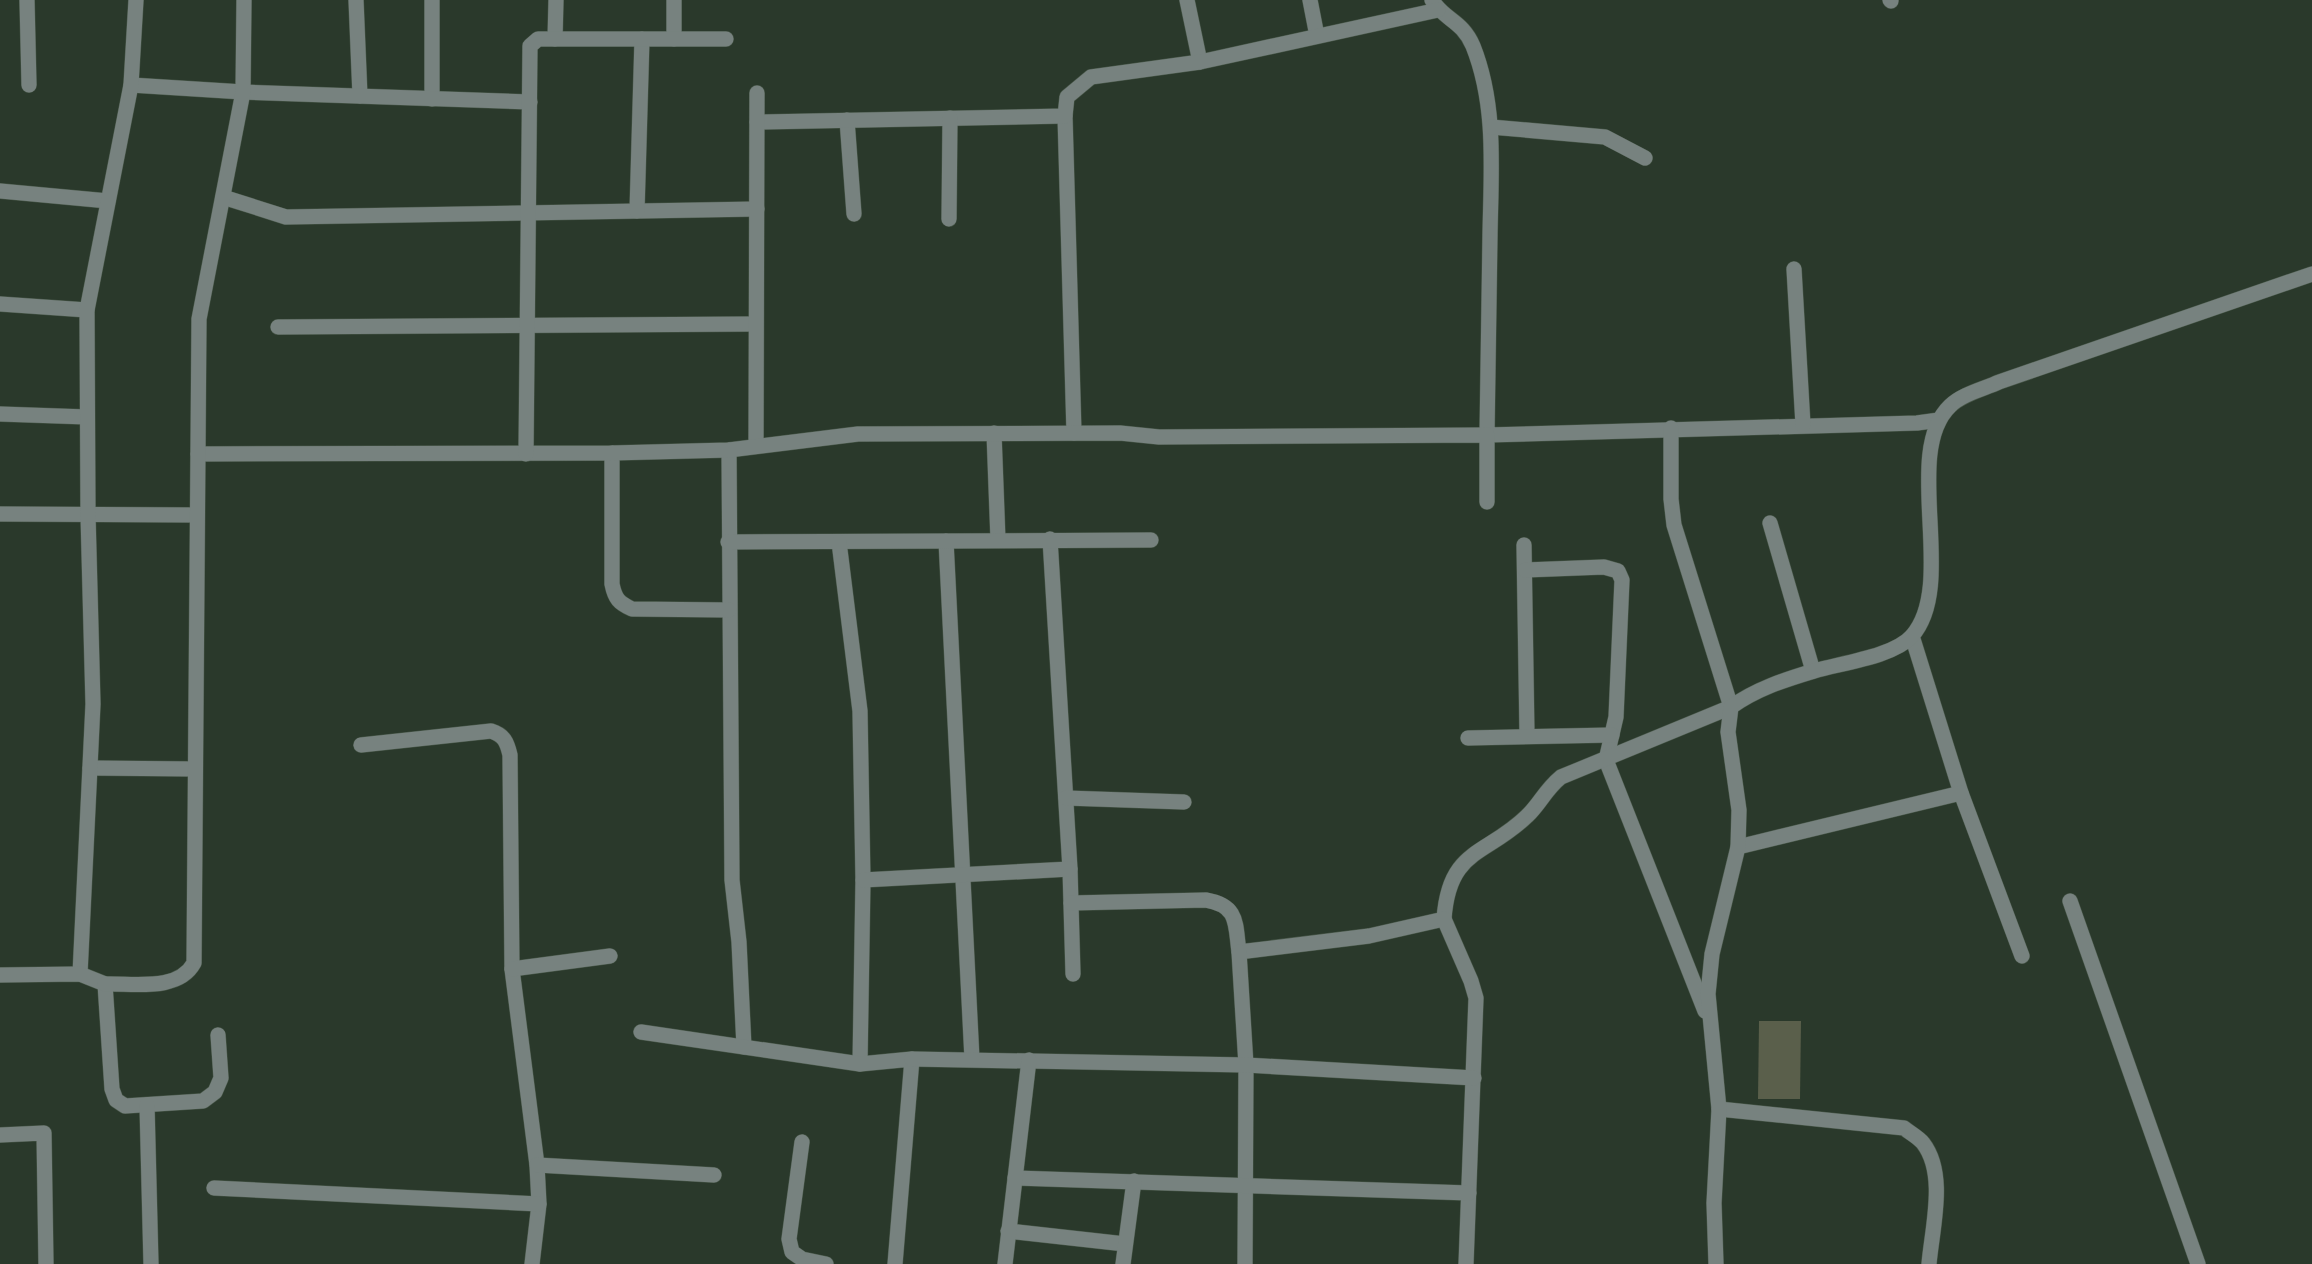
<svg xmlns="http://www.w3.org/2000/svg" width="2312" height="1264" font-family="Roboto,sans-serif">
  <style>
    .building { fill: #5a5f4b }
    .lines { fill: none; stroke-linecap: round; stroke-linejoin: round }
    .minor-casing { stroke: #49584a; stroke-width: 16 }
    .minor { stroke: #77827f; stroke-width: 15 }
  </style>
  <rect width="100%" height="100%" fill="#2a392b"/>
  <polygon class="building" points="1759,1021 1801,1021 1800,1099 1758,1099"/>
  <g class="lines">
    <defs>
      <g id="minor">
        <polyline points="27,0 29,85"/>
        <polyline points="356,0 360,96"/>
        <polyline points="432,0 432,99"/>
        <polyline points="1187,0 1200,62"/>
        <polyline points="1310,0 1317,36"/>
        <path d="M1432,0C1444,20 1462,20 1473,46C1497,106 1491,172 1490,235C1489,302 1488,369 1487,435L1917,423L1939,420"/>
        <polyline points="1890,0 1891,1"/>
        <polyline points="555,39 556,0"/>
        <polyline points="674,39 674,0"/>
        <polyline points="131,85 243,92 530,102"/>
        <polyline points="1065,116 1074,433"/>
        <polyline points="847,120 854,214"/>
        <polyline points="757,122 1065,116 1067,97 1091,77 1200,62 1438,10"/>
        <polyline points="1491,127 1605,137 1645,158"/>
        <polyline points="0,191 108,201"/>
        <polyline points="223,197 286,217 757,209"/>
        <polyline points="637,211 642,39"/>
        <polyline points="949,219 950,118"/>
        <polyline points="1794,269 1803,425"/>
        <polyline points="0,304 87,310"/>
        <polyline points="278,327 755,324"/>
        <polyline points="0,414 87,417"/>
        <polyline points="994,433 998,540"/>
        <polyline points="756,446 757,93"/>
        <polyline points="729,450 732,880 739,942 744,1047"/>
        <path d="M612,453V584C615,599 619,603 632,609L729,610"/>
        <polyline points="198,454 612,453 729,450 858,434 1120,433 1159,437 1487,435 1487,502"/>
        <polyline points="526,454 530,46 538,39 726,39"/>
        <polyline points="0,514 197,515"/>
        <polyline points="1770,523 1813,671"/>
        <polyline points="1050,539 1070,869 1073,974"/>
        <polyline points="946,541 972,1059"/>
        <polyline points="728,542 1151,540"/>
        <polyline points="839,542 860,711 863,880 860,1064"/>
        <polyline points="1524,545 1527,735"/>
        <polyline points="1525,570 1604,567 1618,571 1622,580 1616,717 1606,760 1705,1011"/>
        <polyline points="1912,636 1961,793 2022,956"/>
        <polyline points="1468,738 1612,735"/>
        <path d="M361,745L491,731C504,735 507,742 510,755L512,969L537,1165L539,1204L532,1264"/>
        <polyline points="90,768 195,769"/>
        <polyline points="1066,798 1184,802"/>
        <polyline points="1738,847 1961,793"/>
        <polyline points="863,880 1070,869"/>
        <polyline points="2070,901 2198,1264"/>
        <path d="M1071,903L1206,900C1239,906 1235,923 1239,952L1369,936L1444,919C1449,848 1486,856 1527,816C1540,804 1545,790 1561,777L1731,707L1674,525L1671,499V428"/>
        <polyline points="1444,919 1471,981 1476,998 1466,1264"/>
        <polyline points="1239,952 1246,1065 1245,1264"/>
        <polyline points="512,969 610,956"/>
        <polyline points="80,974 93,704 88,515 87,310 131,85 136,0"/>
        <polyline points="0,975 80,974 105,984 112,1089 116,1100 125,1106 203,1101 215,1092 221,1078 218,1035"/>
        <path d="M105,984C134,983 178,992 194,963L199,319L243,92L244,0"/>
        <polyline points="641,1032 860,1064 912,1059 895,1264"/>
        <polyline points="912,1059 1246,1065 1474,1078"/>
        <polyline points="147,1105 151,1264"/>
        <path d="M1719,1109L1904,1128C1910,1133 1918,1137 1923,1143C1947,1174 1932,1228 1929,1264"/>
        <polyline points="0,1135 44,1133 46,1264"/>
        <polyline points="802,1142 789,1239 792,1252 802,1259 826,1264"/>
        <polyline points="537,1165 714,1175"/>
        <polyline points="1015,1178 1469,1193"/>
        <polyline points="214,1188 539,1204"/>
        <polyline points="1008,1231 1125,1244"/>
        <polyline points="1005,1264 1029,1060"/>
        <polyline points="1123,1264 1134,1181"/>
        <path d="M1716,1264L1714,1203L1719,1109L1708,994L1712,954L1738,847L1739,810L1728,732L1731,707C1756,689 1784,680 1814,671C1841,663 1893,657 1912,636C1958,584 1901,453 1950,406C1962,394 1984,389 1999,382L2312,274"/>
      </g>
    </defs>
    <use href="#minor" class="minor-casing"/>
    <use href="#minor" class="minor"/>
  </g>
</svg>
